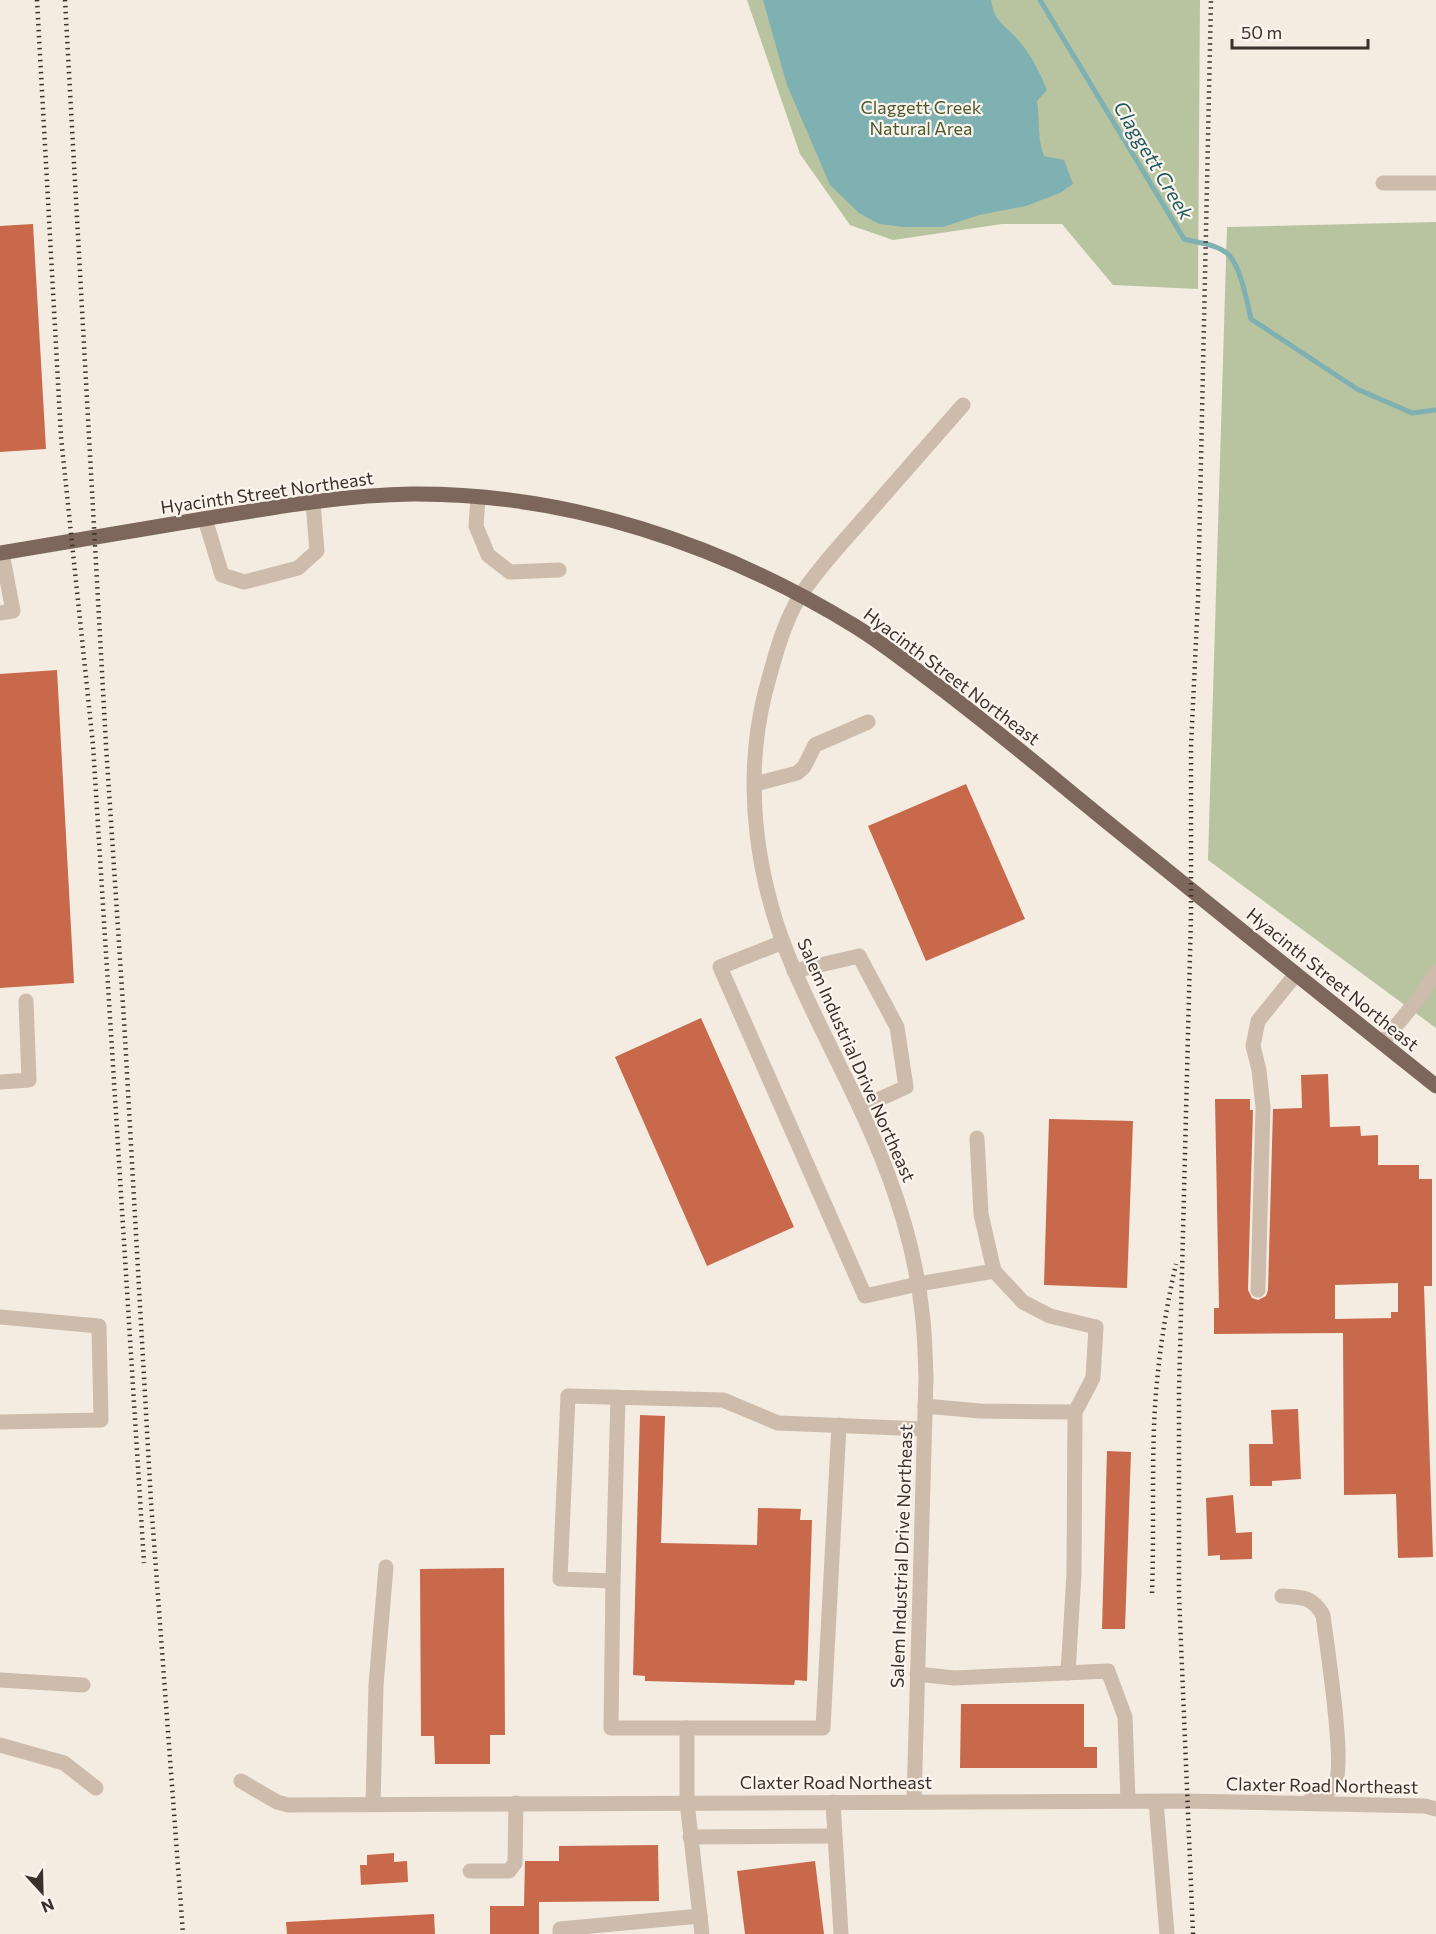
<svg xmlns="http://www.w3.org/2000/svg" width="1436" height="1934" font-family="Commissioner,sans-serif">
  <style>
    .green { fill: #b8c4a0 }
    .water { fill: #7fb0b2 }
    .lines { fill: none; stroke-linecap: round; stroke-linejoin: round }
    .stream { stroke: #7fb0b2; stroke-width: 5 }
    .building { fill: #c8694b; fill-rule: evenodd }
    .minor { stroke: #cdbbac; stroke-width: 15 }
    .major { stroke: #7d675c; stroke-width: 15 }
    .rail { stroke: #3b302b; stroke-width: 4.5; stroke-dasharray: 1.5 4.5; stroke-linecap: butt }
    .labels { text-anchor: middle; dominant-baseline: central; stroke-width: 4.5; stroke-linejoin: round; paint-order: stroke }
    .park-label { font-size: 18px; fill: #4a5a2e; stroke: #fbf5ee }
    .street-label { font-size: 18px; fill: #3b302b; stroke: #fbf5ee }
    .water-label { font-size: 20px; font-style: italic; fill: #1f5a5e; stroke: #fbf5ee }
  </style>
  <rect width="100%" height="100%" fill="#f4ebe1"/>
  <g class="green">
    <polygon points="747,0 1200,0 1198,289 1113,285 1062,224 1002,224 893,240 850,225 800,154"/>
    <polygon points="1436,222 1436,1028 1208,860 1227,227"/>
  </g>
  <path class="water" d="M763,0H991C995,24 1005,24 1019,41C1032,56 1040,73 1047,90L1037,101C1040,120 1037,139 1044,156L1064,160L1073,184L1060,193L1026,206L979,215L943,227H903L879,224L859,213L830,185L787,85Z"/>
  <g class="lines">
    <path class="stream" d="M1040,0L1184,239C1198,243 1218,244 1229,255C1241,268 1247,302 1251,319L1357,389L1412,413L1436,410"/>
  </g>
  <g class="building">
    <polygon points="33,224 46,449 0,452 0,226"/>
    <polygon points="57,670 74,983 0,988 0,674"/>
    <polygon points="966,784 1025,919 926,961 868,826"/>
    <polygon points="701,1018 794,1227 707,1266 615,1057"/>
    <path d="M1328,1074L1330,1127L1360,1126L1361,1136L1378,1135V1165H1419V1179H1432V1286H1424L1433,1557L1398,1558L1396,1494L1344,1495L1343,1333L1214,1334V1308H1219L1215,1099H1250V1110H1253L1248,1290L1252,1298L1258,1300L1266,1296L1268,1290L1273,1109L1302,1108L1301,1075ZM1398,1283V1312H1391V1318L1335,1319V1285Z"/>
    <polygon points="1049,1119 1133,1121 1127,1288 1044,1285"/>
    <polygon points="1298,1409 1301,1479 1272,1481 1272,1486 1250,1486 1249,1444 1273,1444 1271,1410"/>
    <polygon points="640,1415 665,1416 661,1543 757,1545 758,1508 801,1509 800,1520 812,1520 807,1681 795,1680 794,1685 645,1681 645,1676 633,1675"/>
    <polygon points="1107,1451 1131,1452 1125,1629 1102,1629"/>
    <polygon points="1233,1495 1236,1533 1252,1532 1252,1559 1220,1560 1220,1555 1208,1556 1206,1498"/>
    <polygon points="504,1568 505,1735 490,1735 490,1764 435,1764 434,1736 421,1736 420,1569"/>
    <polygon points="961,1704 1084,1704 1084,1747 1097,1747 1097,1768 960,1768"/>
    <polygon points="658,1845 659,1901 539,1902 539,1934 490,1934 490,1906 524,1906 525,1861 559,1861 559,1846"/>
    <polygon points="394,1853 394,1862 407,1861 408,1882 361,1885 360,1865 367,1865 367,1855"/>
    <polygon points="815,1861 824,1934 745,1934 737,1871"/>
    <polygon points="434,1914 435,1934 287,1934 286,1922"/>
  </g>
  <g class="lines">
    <g class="minor">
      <polyline points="1383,183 1436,183"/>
      <polyline points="478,498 476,526 488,555 510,572 559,570"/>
      <polyline points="205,519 222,575 244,582 298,568 317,551 313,502"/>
      <polyline points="0,613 13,611 2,553"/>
      <polyline points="755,784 797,773 804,767 815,745 868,722"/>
      <polyline points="783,942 720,967 865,1296 918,1284 994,1271 1023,1302 1050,1316 1096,1327 1093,1378 1075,1412"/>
      <polyline points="794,971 859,956 897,1027 906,1087 860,1108"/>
      <polyline points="1382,1043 1418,999 1436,972"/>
      <polyline points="0,1082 29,1080 26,1001"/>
      <polyline points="977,1138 981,1214 994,1271"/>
      <polyline points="1258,1290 1263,1107 1259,1070 1253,1046 1258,1021 1296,974"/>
      <polyline points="0,1317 99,1326 101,1420 0,1422"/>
      <polyline points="618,1397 613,1581 560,1579 568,1396 723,1400 778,1423 924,1429"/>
      <polyline points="925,1406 980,1411 1075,1412 1074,1574 1068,1673"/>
      <polyline points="613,1581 611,1728 687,1728 687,1802 702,1934"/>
      <path d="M1282,1596C1301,1597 1312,1596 1323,1615C1326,1641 1347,1771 1334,1786C1328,1793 1315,1798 1306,1803"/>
      <polyline points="917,1674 954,1678 1108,1671 1125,1717 1128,1801"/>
      <polyline points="0,1680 83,1685"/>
      <polyline points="687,1728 823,1728 839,1425"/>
      <polyline points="0,1745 64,1763 96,1788"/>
      <polyline points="241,1781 277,1802 288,1805 1187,1801 1425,1806 1436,1809"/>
      <polyline points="833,1802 841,1934"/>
      <path d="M914,1802L926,1377C925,1355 925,1333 922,1312C917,1266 905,1220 889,1177C863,1106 825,1041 795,972C757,886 742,785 765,693C774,660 783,622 802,593C820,566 843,542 864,518C897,480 930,443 963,405"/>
      <polyline points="1156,1802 1167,1934"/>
      <polyline points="373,1804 376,1685 386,1567"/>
      <polyline points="690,1837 834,1836"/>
      <polyline points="470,1871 509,1871 515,1863 516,1803"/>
      <polyline points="560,1934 560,1929 700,1916"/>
    </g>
    <path class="major" d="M0,553C70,541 140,530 209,518C276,507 344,495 412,494C569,493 720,544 853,625C878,640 902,659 926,677C992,726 1054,779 1117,830C1223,916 1329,1001 1436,1086"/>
    <g class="rail">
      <polyline points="37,0 61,437 93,745 144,1563"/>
      <polyline points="65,0 106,745 124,1020 151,1502 183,1934"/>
      <path d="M1152,1593C1154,1538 1152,1483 1154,1427C1156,1372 1164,1317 1176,1264"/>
      <polyline points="1193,1934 1179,1595 1179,1391 1191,915 1191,746 1198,599 1211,0"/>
    </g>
  </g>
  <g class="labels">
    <g class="park-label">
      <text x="921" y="107">Claggett Creek<tspan x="921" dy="21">Natural Area</tspan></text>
    </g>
    <g class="street-label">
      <text transform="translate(267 492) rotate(-8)">Hyacinth Street Northeast</text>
      <text transform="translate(952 676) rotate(37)">Hyacinth Street Northeast</text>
      <text transform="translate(1333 979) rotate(39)">Hyacinth Street Northeast</text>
      <text transform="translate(857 1060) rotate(66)">Salem Industrial Drive Northeast</text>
      <text transform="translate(901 1556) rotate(-88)">Salem Industrial Drive Northeast</text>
      <text x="836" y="1782">Claxter Road Northeast</text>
      <text transform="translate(1322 1785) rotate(1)">Claxter Road Northeast</text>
    </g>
    <g class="water-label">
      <text transform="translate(1154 160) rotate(59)">Claggett Creek</text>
    </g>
  </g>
  <g transform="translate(42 1892) rotate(158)" stroke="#fbf5ee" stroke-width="4.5" paint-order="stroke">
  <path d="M0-4.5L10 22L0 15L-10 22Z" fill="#3b302b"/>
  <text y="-9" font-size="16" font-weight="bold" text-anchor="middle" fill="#3b302b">N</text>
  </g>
  <path d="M1232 39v9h136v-9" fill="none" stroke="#3b302b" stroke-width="3"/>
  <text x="1241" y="39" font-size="18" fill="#3b302b" stroke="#fbf5ee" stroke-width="4.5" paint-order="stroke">50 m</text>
</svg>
